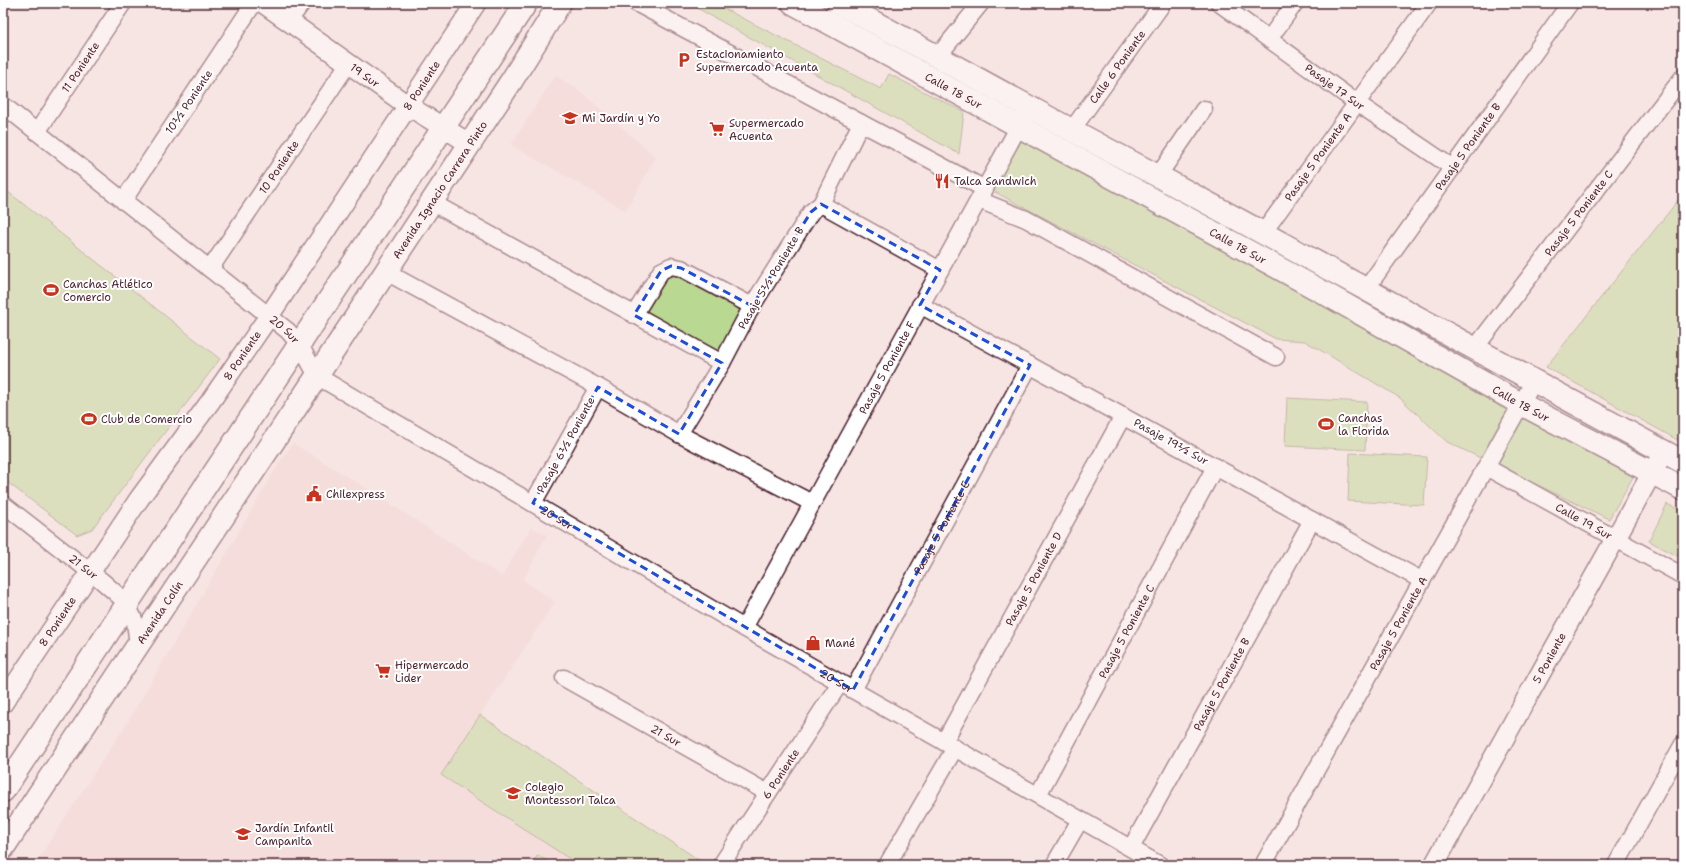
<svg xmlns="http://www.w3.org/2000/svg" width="1686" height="868" font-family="'Shantell Sans',sans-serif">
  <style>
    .built { fill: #f1d3d1 }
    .green { fill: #b9d891; stroke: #827c5e }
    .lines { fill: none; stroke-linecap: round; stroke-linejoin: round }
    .minor-casing { stroke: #4a1f2b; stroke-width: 19 }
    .tertiary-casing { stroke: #4a1f2b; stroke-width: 22 }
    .secondary-casing { stroke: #4a1f2b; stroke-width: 25 }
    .primary-casing { stroke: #4a1f2b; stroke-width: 25 }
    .minor { stroke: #fff; stroke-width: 16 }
    .tertiary { stroke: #fff; stroke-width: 19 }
    .secondary { stroke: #fff; stroke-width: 22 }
    .primary { stroke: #fff; stroke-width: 22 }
    .marked { fill: none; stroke: #1d4ed8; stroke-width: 3; stroke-dasharray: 8 5; stroke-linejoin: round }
    .labels { text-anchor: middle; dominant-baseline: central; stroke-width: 4; stroke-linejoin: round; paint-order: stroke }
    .poi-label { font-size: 11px; fill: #4a1f2b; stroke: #fff; text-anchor: start }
    .street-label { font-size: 11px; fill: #4a1f2b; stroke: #fff }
  </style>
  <rect width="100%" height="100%" fill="#f7e5e4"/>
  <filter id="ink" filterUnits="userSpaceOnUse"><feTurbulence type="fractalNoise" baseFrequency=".025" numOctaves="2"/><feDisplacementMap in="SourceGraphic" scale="8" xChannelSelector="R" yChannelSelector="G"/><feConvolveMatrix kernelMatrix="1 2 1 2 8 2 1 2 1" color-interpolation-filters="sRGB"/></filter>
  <g filter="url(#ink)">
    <g class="built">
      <polygon points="555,75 580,91 656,157 626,211 511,145"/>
      <polygon points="293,443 374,493 502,576 531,527 547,535 523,580 555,602 480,716 702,862 700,865 34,865 128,721 279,463"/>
    </g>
    <g class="green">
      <polygon points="688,3 713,3 881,89 889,74 964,112 959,154"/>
      <polygon points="1022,139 1633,477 1609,519 1447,442 1400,398 1305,341 1276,339 993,191"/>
      <polygon points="3,188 220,359 92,529 77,535 3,479"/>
      <polygon points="1683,194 1683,443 1546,367"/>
      <polygon points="678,274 744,309 724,351 714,351 649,315 647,311 669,275"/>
      <polygon points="1287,398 1367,402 1365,450 1285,446"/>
      <polygon points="1350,453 1427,457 1424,505 1348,501"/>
      <polygon points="1667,504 1683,512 1683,559 1649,541"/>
      <polygon points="480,715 702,862 700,865 579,865 441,775"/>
      <polygon points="538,855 553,865 531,865"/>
    </g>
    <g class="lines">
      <defs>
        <g id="minor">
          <polyline points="636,3 985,189"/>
          <path id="s1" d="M1219,3L1357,103L1453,168"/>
          <polyline points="288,22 302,3"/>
          <polyline points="1269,39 1295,3"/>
          <polyline points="938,56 981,3"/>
          <path id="s2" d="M3,105L288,331L300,345L317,376L744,628L1160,865"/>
          <path id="s3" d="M1071,131L1163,3"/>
          <path id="s4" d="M37,132L123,3"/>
          <polyline points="1158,176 1204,109"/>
          <polyline points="979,200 1026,219 1276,357"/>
          <polyline points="123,201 254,3"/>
          <polyline points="431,202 722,363"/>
          <polyline points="821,204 940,270"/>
          <path id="s5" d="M1263,233L1429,3"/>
          <path id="s6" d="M210,269L348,64"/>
          <polyline points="386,272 598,387 679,434 812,503"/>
          <path id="s7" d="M1366,289L1570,3"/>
          <polyline points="920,305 1421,580"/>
          <polyline points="634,315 661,271 671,266 681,268 752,306"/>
          <path id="s8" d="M1475,348L1683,77"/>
          <polyline points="679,434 722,363 752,306 811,212 821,204 861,123"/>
          <path id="s9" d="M1486,467L1683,576"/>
          <polyline points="533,503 598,387"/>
          <path id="s10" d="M3,504L102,581L127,603L135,622L138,645"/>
          <path id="s11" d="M744,628L1024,117"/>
          <path id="s12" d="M564,678L768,793"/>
          <path id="s13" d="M853,690L1030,365"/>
          <path id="s14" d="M944,742L1123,416"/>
          <path id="s15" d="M1038,795L1215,467"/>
          <path id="s16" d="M1131,848L1312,520"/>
          <path id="s17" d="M721,865L840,683"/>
          <polyline points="887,865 955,748"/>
          <polyline points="1054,865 1080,820"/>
          <path id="s18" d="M1263,865L1534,381"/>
          <polyline points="1616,865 1683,744"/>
        </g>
        <g id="tertiary">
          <path id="s19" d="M263,3L407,105L470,144"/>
          <path id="s20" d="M3,703L139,499L210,402L269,316L476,3"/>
          <path id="s21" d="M1434,865L1664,451"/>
        </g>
        <g id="secondary">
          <path id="s22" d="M793,3L1319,290L1521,404L1683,489"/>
          <path d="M838,3C946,60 1051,121 1158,176L1683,462"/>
        </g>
        <g id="primary">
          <polyline points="3,791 526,3"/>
          <path id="s23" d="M3,848L317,376L512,80L560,3"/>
        </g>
      </defs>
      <use href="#minor" class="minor-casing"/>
      <use href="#tertiary" class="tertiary-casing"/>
      <use href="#secondary" class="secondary-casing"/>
      <use href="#primary" class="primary-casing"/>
      <use href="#minor" class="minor"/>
      <use href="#tertiary" class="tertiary"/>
      <use href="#secondary" class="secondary"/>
      <use href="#primary" class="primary"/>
    </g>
  </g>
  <path d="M0 0H1686V868H0ZM821,204L940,270L920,305L1030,365L853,690L533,503L598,387L679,434L722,363L634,315L661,271L671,266L681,268L752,306L811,212Z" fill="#f7e5e4" fill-opacity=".55" fill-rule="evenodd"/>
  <path class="marked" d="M821,204L940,270L920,305L1030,365L853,690L533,503L598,387L679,434L722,363L634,315L661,271L671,266L681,268L752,306L811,212Z"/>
  <defs>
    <symbol id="parking-bare" viewBox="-9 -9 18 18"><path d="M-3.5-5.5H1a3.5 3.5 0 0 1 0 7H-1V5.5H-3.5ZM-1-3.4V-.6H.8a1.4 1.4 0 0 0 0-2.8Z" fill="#c8321e" stroke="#fff" stroke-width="2.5" paint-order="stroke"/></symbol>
    <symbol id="school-bare" viewBox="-9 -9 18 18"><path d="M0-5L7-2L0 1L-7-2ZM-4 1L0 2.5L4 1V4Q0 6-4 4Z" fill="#c8321e" stroke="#fff" stroke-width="2.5" paint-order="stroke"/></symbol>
    <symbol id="supermarket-bare" viewBox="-9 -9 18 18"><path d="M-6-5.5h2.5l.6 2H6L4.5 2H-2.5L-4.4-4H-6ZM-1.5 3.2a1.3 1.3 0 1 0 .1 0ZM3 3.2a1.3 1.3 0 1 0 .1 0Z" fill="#c8321e" stroke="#fff" stroke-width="2.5" paint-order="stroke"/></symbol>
    <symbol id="restaurant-bare" viewBox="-9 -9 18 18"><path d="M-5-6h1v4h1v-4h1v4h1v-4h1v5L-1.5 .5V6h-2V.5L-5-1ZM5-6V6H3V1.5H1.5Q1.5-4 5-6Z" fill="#c8321e" stroke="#fff" stroke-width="2.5" paint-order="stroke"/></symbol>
    <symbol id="stadium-bare" viewBox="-9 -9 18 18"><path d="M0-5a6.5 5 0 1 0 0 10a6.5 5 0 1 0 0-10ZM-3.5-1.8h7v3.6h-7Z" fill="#c8321e" stroke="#fff" stroke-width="2.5" paint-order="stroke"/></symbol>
    <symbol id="civic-bare" viewBox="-9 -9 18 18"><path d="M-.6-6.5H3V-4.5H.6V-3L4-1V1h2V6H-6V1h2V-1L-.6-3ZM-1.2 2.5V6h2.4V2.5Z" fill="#c8321e" stroke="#fff" stroke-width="2.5" paint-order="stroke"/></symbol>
    <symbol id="shop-bare" viewBox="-9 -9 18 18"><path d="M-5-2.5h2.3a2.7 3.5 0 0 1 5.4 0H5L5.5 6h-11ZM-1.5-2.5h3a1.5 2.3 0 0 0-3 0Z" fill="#c8321e" stroke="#fff" stroke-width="2.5" paint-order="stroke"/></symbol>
  </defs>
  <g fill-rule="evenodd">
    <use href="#parking-bare" x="673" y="49" width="22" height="22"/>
    <use href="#school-bare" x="559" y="107" width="22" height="22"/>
    <use href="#supermarket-bare" x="706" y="118" width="22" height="22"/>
    <use href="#restaurant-bare" x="931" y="170" width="22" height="22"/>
    <use href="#stadium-bare" x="40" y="279" width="22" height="22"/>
    <use href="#stadium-bare" x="78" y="408" width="22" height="22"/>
    <use href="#stadium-bare" x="1315" y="413" width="22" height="22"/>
    <use href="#civic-bare" x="303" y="483" width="22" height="22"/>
    <use href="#shop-bare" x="802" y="632" width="22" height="22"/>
    <use href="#supermarket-bare" x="372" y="660" width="22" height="22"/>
    <use href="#school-bare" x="502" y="782" width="22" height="22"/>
    <use href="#school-bare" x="232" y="823" width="22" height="22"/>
  </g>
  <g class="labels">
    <g class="poi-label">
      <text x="696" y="54">Estacionamiento<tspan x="696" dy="13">Supermercado Acuenta</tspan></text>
      <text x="582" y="118">Mi Jardín y Yo</text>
      <text x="729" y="123">Supermercado<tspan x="729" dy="13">Acuenta</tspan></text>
      <text x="954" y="181">Talca Sandwich</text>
      <text x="63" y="284">Canchas Atlético<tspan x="63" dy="13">Comercio</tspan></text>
      <text x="1338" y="418">Canchas<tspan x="1338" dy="13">la Florida</tspan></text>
      <text x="101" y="419">Club de Comercio</text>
      <text x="326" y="494">Chilexpress</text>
      <text x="825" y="643">Mané</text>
      <text x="395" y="665">Hipermercado<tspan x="395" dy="13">Lider</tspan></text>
      <text x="525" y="787">Colegio<tspan x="525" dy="13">Montessori Talca</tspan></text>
      <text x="255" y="828">Jardín Infantil<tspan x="255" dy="13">Campanita</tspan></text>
    </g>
    <g class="street-label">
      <text stroke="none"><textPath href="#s3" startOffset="79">Calle 6 Poniente</textPath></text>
      <text stroke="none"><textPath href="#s4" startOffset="78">11 Poniente</textPath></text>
      <text stroke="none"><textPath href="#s19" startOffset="125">19 Sur</textPath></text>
      <text stroke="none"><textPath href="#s20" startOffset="746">8 Poniente</textPath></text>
      <text stroke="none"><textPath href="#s1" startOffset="143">Pasaje 17 Sur</textPath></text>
      <text stroke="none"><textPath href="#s22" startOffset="183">Calle 18 Sur</textPath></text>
      <text transform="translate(189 102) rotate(-56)">10½ Poniente</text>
      <text stroke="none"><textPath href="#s7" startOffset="175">Pasaje 5 Poniente B</textPath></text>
      <text stroke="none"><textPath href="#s5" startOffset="94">Pasaje 5 Poniente A</textPath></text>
      <text stroke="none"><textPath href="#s6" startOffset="123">10 Poniente</textPath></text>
      <text stroke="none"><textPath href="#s23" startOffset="790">Avenida Ignacio Carrera Pinto</textPath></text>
      <text stroke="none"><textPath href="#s8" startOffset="170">Pasaje 5 Poniente C</textPath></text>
      <text stroke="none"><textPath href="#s22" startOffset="507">Calle 18 Sur</textPath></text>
      <text transform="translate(771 278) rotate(-59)">Pasaje 5½ Poniente B</text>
      <text stroke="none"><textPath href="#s2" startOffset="360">20 Sur</textPath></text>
      <text stroke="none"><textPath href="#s20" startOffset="422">8 Poniente</textPath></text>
      <text stroke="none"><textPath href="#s11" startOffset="297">Pasaje 5 Poniente F</textPath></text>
      <text stroke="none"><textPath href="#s22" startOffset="831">Calle 18 Sur</textPath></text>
      <text transform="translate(1171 442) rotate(29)">Pasaje 19½ Sur</text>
      <text transform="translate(566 445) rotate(-61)">Pasaje 6½ Poniente</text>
      <text stroke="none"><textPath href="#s2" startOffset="696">20 Sur</textPath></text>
      <text stroke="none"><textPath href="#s9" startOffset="112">Calle 19 Sur</textPath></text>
      <text stroke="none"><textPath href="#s13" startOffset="185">Pasaje 5 Poniente E</textPath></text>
      <text stroke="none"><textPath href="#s10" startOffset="102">21 Sur</textPath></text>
      <text stroke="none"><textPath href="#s14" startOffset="186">Pasaje 5 Poniente D</textPath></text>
      <text stroke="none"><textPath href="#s23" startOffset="283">Avenida Colín</textPath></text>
      <text stroke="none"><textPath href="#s20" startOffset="98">8 Poniente</textPath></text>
      <text stroke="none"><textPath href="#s18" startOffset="277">Pasaje 5 Poniente A</textPath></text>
      <text stroke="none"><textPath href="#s15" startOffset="186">Pasaje 5 Poniente C</textPath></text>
      <text stroke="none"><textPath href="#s21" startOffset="237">5 Poniente</textPath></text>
      <text stroke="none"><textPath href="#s2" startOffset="1020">20 Sur</textPath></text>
      <text stroke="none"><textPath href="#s16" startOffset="187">Pasaje 5 Poniente B</textPath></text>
      <text stroke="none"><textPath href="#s12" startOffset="117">21 Sur</textPath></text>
      <text stroke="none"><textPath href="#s17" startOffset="109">6 Poniente</textPath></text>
    </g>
  </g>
  <rect width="1686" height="868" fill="none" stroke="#fff" stroke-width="16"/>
  <rect x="8" y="8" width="1670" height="852" fill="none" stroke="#4a1f2b" stroke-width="1.5" filter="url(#ink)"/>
</svg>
